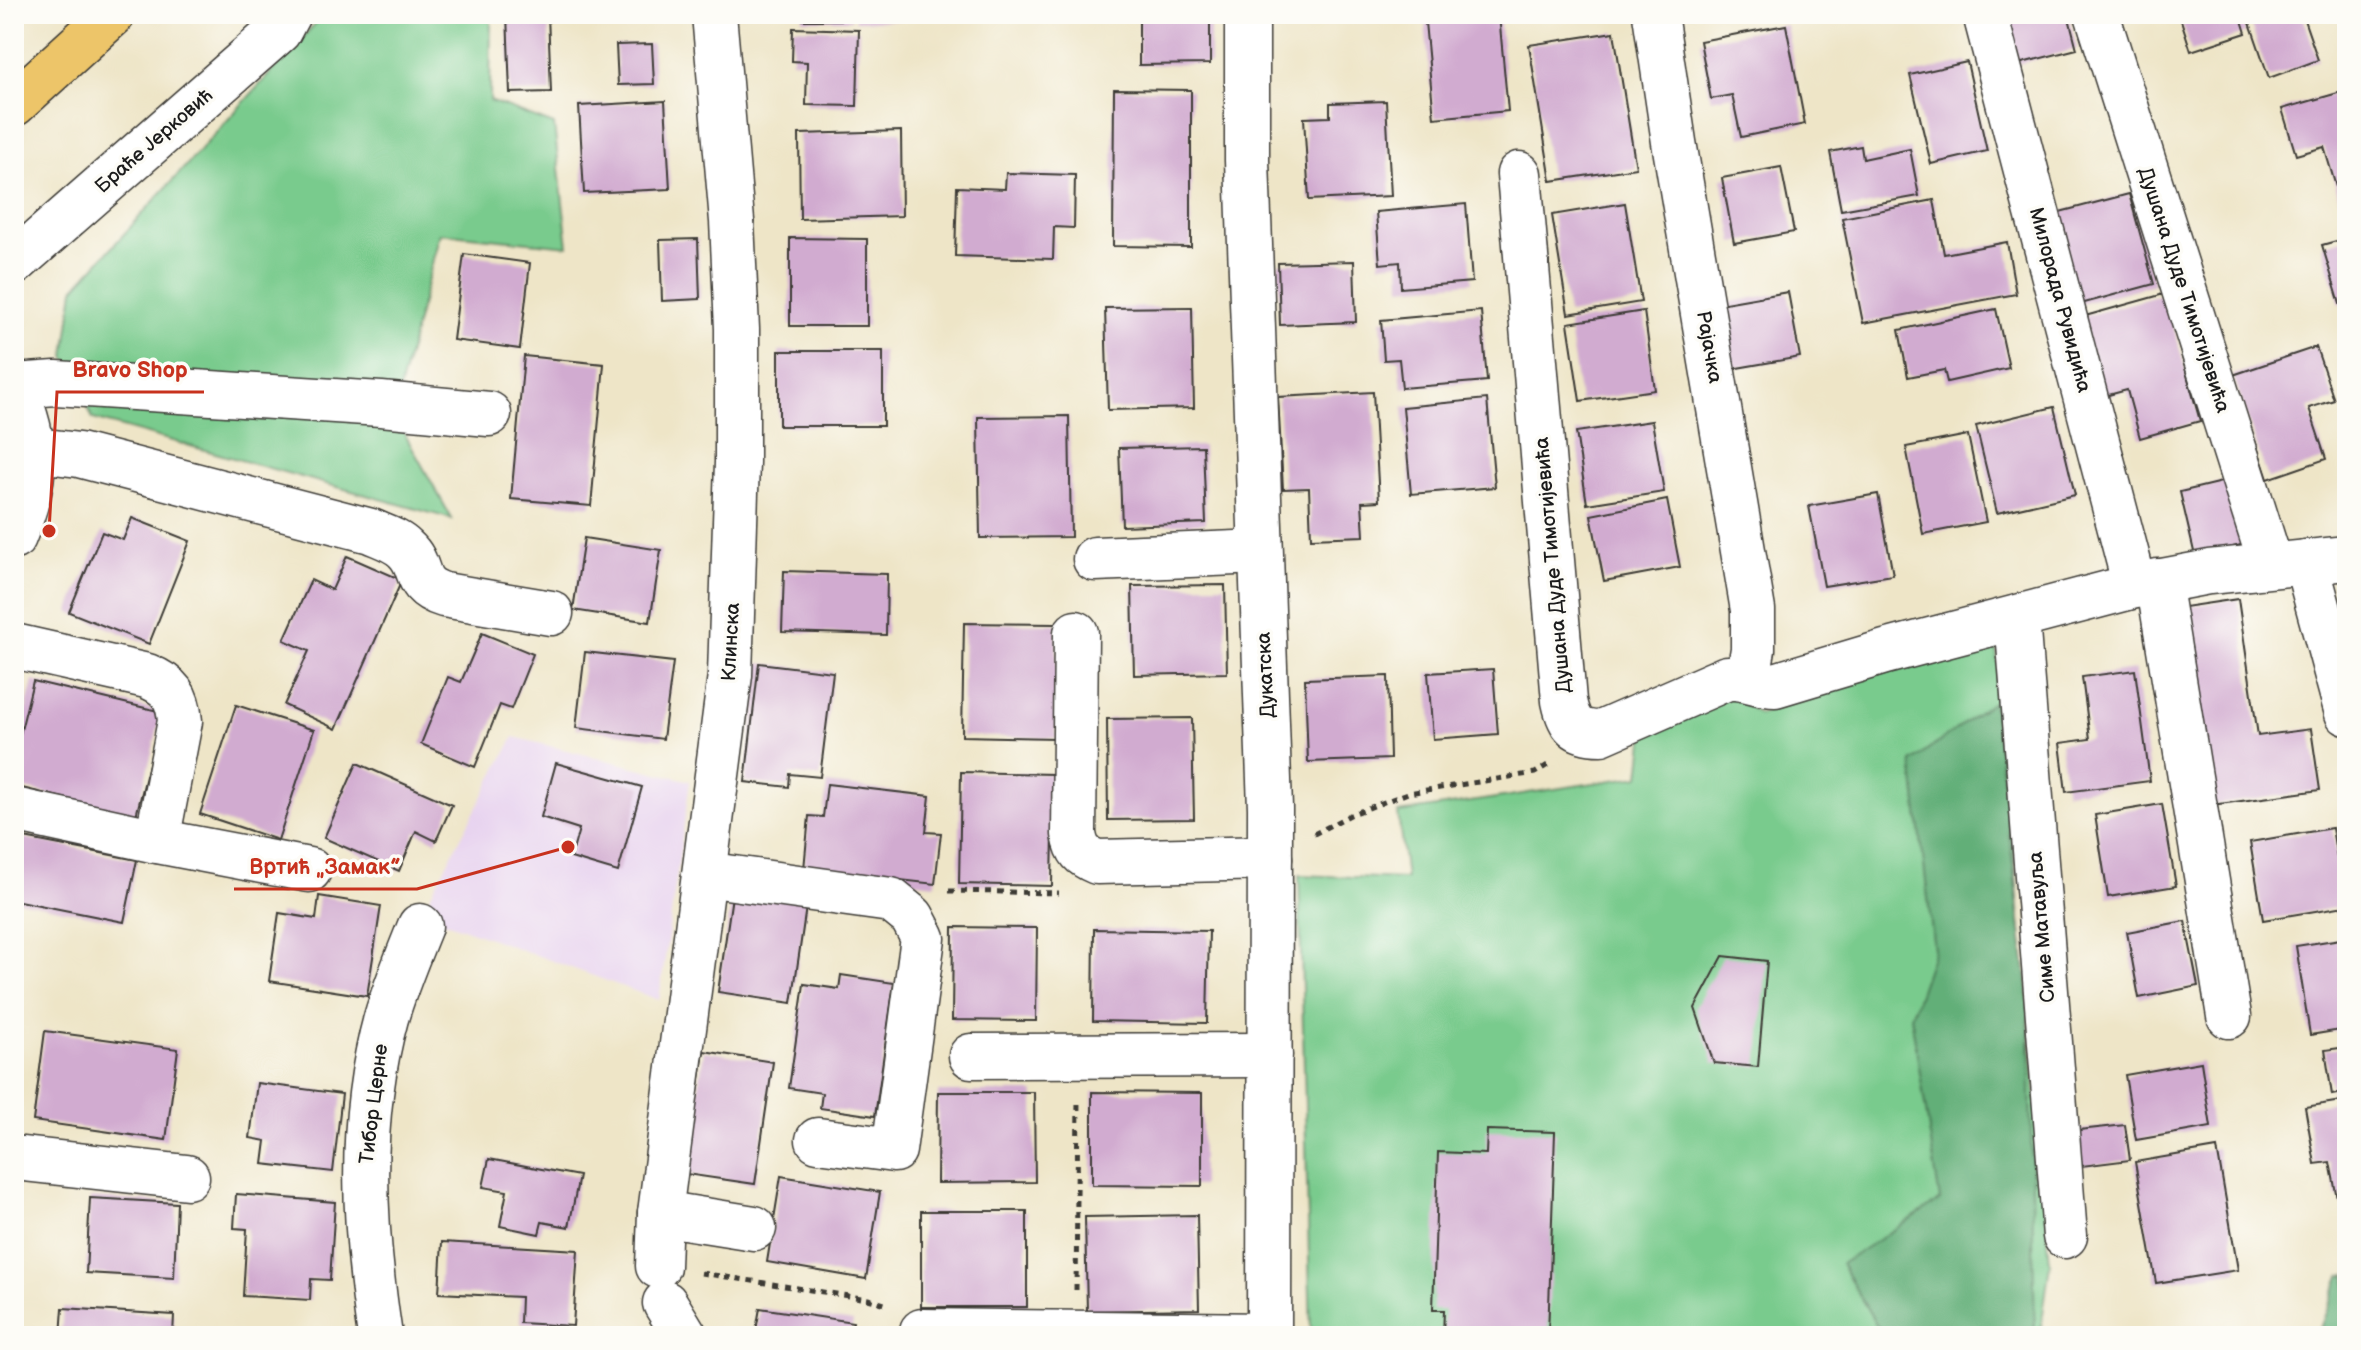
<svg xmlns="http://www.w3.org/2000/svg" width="2361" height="1350" font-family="'Balsamiq Sans',sans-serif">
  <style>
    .built { fill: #e7d2ef }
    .green { fill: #79cb8d; stroke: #4a7454; stroke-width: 2 }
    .forest { fill: #62af78; stroke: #3f664a; stroke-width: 2 }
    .building { fill: #d1abd0 }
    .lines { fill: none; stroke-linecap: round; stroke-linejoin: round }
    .minor-casing { stroke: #3c3a36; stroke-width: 47 }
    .major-casing { stroke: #3c3a36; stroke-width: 47 }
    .path { stroke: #3c3a36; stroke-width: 5; stroke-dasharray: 6 6; stroke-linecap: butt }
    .minor { stroke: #fff; stroke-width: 44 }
    .major { stroke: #edc569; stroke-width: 44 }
    .labels { text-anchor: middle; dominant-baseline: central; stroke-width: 7; stroke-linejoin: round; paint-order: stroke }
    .street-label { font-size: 20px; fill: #1c1c1c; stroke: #fdfcf7 }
    .leader { fill: none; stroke: #c8321e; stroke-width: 3 }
    .callout-dot { fill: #c8321e; stroke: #fdfcf7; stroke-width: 3 }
    .callout-label { font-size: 22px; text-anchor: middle; font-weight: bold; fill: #c8321e; stroke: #fdfcf7; stroke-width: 7; stroke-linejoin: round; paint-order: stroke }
  </style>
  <rect width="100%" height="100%" fill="#fdfcf7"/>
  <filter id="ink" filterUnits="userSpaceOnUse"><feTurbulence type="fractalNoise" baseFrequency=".0125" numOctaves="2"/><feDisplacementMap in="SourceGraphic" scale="16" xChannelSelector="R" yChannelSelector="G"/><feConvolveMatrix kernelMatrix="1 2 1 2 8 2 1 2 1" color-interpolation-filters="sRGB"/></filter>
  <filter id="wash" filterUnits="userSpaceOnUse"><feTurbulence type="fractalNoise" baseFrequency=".006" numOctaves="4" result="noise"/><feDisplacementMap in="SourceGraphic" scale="32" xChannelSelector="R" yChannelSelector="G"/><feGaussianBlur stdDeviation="1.8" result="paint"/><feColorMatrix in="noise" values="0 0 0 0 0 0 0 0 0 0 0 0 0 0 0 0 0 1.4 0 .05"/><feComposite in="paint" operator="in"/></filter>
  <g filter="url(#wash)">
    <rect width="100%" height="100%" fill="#eee5c7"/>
    <polygon class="built" points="514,737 690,781 659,1000 421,913"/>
    <g class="green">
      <polygon points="324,14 491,14 490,101 554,125 568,246 440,233 393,413 452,519 93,419 65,356 74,289"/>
      <polygon points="1995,632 2050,1263 2040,1336 1311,1336 1299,875 1406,879 1398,813 1640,776 1645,732 1730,693 1759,714 1886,666"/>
    </g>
    <g class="forest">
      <polygon points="1993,702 2028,988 2035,1336 1883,1336 1841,1264 1940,1200 1911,1016 1934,950 1912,762"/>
      <polygon points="2347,1275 2347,1336 2317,1336 2340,1276"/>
    </g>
    <g id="blocks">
      <g class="building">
        <polygon points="507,14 548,14 551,92 510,93"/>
        <rect x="803" y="14" width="48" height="6"/>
        <polygon points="855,14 911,14 911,20 855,21"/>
        <polygon points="1139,14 1210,14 1210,64 1139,65"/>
        <polygon points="2005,14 2068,14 2077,49 2018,64"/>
        <polygon points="2179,14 2240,14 2246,33 2191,51"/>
        <polygon points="2247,14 2302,14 2318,60 2269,78"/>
        <polygon points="1499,15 1508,111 1434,118 1425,22"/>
        <polygon points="1786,25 1805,124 1741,137 1732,95 1711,99 1700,41"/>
        <polygon points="793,28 859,30 857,106 806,105 807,62 792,61"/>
        <polygon points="1614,32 1636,168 1551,181 1529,45"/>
        <polygon points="652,44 654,84 618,85 616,45"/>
        <polygon points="1967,62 1987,151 1931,164 1910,75"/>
        <polygon points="1114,89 1191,90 1191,247 1113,246"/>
        <polygon points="2345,91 2347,98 2346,220 2324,147 2296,155 2282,109"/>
        <polygon points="665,101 670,189 584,193 579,106"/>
        <polygon points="1386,101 1391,196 1309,200 1304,118 1330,117 1330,103"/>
        <polygon points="901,131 902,216 800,219 799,134"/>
        <polygon points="1861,146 1863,159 1910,149 1919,196 1841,210 1830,152"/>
        <polygon points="1781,167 1794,232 1734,243 1722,178"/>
        <polygon points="1006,173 1075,175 1074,228 1054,227 1053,259 955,256 957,187 1005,189"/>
        <polygon points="2129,194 2154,284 2077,305 2052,214"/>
        <polygon points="1934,200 1944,254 2007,242 2016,294 1863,323 1842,218"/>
        <polygon points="1625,203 1641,302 1568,314 1552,215"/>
        <polygon points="1466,204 1472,282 1401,288 1400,262 1380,264 1376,212"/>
        <polygon points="790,238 867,239 867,326 790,326"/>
        <polygon points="2347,238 2347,302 2340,304 2322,245"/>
        <polygon points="698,239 700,299 662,301 660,240"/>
        <polygon points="464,254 530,263 520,349 453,340"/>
        <polygon points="1354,261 1356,322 1280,325 1278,263"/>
        <polygon points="1788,292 1800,357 1731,369 1719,304"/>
        <polygon points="2164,294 2200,421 2140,438 2127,390 2101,397 2078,318"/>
        <polygon points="1192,307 1194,408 1108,410 1105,308"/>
        <polygon points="1996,309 2009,368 1947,382 1944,370 1908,377 1899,330"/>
        <polygon points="1481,311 1487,381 1402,388 1399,359 1384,360 1381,320"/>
        <polygon points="1644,311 1655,390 1580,401 1568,323"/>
        <polygon points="2316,347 2334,400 2309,408 2326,459 2268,479 2233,375"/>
        <rect x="779" y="351" width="104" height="75"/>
        <polygon points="524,356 604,364 591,506 511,499"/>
        <polygon points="1373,392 1379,501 1362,502 1364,536 1311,538 1309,488 1283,489 1278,397"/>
        <polygon points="1487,399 1495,487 1411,494 1403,407"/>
        <polygon points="2054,407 2075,495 1997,513 1976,426"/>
        <polygon points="1069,416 1071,537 980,538 978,417"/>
        <polygon points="1652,421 1664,492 1587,504 1576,432"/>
        <polygon points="1968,435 1986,522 1923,534 1906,447"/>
        <polygon points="1203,446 1206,523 1122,526 1119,448"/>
        <polygon points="2234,479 2249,543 2195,556 2180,492"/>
        <polygon points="1878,494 1893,575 1824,586 1809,506"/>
        <polygon points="1667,500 1680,567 1604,581 1591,515"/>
        <polygon points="132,518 190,541 149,644 69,612 102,532 123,540"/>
        <polygon points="584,538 661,550 650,622 573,610"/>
        <polygon points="347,556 402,580 336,729 284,705 309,651 284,640 311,580 332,590"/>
        <polygon points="784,571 887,574 886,635 782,632"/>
        <polygon points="1225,585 1227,673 1134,675 1132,586"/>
        <polygon points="2238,599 2258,736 2311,729 2320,790 2205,806 2177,608"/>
        <polygon points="964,623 1057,624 1056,738 962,736"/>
        <polygon points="482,633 533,654 511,709 500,705 475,767 421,744 448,677 461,682"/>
        <polygon points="585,652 673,662 663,739 576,728"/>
        <polygon points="759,663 833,672 820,777 790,774 789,787 745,782"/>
        <polygon points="1493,669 1498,734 1433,739 1428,673"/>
        <polygon points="2135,670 2150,781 2066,792 2060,743 2090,739 2082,677"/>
        <polygon points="1388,676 1390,759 1308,762 1305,679"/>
        <polygon points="33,681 162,712 136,816 14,786 14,759"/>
        <polygon points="236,705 314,730 278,840 200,814"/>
        <polygon points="1192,718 1194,819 1108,820 1107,719"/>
        <polygon points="357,763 452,805 436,841 416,831 399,871 324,838"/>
        <polygon points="556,763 642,787 618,872 571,858 579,829 541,817"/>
        <polygon points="961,772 1054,774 1052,886 959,884"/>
        <polygon points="827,784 930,796 926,832 941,833 935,884 804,869 809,816 823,817"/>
        <polygon points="2162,804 2176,886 2108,897 2095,815"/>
        <polygon points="2332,828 2345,906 2263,920 2250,842"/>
        <polygon points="14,836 137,860 124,922 14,900"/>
        <polygon points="733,889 807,900 792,1003 718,992"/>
        <polygon points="319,896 381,906 367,996 269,981 279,913 316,919"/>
        <polygon points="2185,921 2198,986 2139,998 2127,932"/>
        <polygon points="953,927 1037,928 1036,1021 952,1020"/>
        <polygon points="1094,929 1209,931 1207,1023 1093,1021"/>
        <polygon points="2347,938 2347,1029 2310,1035 2296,946"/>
        <polygon points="1723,956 1767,961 1758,1067 1714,1063 1695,1008"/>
        <polygon points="841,975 894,983 875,1116 820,1108 822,1093 789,1088 804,984 839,989"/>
        <polygon points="45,1031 178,1049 166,1140 33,1121"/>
        <polygon points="2347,1047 2347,1092 2332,1095 2325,1050"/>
        <polygon points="704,1051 773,1062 755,1184 686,1174"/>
        <polygon points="2201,1062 2211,1127 2136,1140 2125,1075"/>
        <polygon points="257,1083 342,1094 333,1172 263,1164 266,1141 250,1138"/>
        <polygon points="938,1092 1034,1092 1035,1182 937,1183"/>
        <polygon points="1092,1092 1202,1093 1202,1186 1092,1185"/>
        <polygon points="2347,1100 2347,1196 2337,1198 2330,1162 2315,1164 2305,1107"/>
        <polygon points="2125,1125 2130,1160 2074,1167 2070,1131"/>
        <polygon points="1487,1130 1555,1132 1548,1336 1443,1336 1444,1310 1433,1310 1438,1152 1486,1154"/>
        <polygon points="2217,1148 2238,1270 2156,1283 2135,1162"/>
        <polygon points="489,1159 579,1176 569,1227 542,1222 539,1234 500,1226 507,1191 483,1187"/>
        <polygon points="781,1176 880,1192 866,1279 767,1262"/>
        <polygon points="236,1194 335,1202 330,1280 311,1279 310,1300 243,1296 247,1229 234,1228"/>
        <polygon points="90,1198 177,1203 174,1278 86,1273"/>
        <rect x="921" y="1211" width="106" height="96"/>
        <polygon points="1197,1215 1199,1309 1087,1311 1085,1217"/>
        <polygon points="442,1242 578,1250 573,1326 520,1323 521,1297 439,1293"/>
        <polygon points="63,1308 174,1315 173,1336 61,1336"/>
        <polygon points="760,1308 853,1322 850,1336 755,1336"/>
      </g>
    </g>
  </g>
  <g filter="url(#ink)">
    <use href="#blocks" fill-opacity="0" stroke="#3c3a36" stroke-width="2"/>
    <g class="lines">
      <defs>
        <g id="minor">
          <polyline points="1247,14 1247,160 1270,808 1269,1336"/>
          <polyline points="1655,14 1674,142 1753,610 1753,649 1748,679"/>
          <polyline points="1985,14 2135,586"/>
          <polyline points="2097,14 2271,565"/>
          <path d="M1519,174L1564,701C1569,725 1576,733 1601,733L1727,678C1743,676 1758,685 1775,685L1885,652L2135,586L2209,572L2347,558"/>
          <polyline points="14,263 279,31 288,14"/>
          <path d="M14,385C39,447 39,475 14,537"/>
          <polyline points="15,386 56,383 381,404 489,414"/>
          <path d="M33,453L54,452L79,455L371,531C382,536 396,540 405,549C425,567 410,584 444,595L551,613"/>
          <polyline points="1095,559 1260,552"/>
          <polyline points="2306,562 2347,713"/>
          <polyline points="2158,581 2229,1016"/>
          <polyline points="2017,618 2065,1236"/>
          <path d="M1076,633L1074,834C1077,851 1082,856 1097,862L1270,858"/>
          <path d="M14,646L147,676C170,685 178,696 180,721L157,841"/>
          <polyline points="14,810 157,841 309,870"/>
          <polyline points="705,874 891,900 912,917 923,938 894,1150 818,1140"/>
          <polyline points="971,1056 1270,1055"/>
          <polyline points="14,1158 187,1177"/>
          <polyline points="660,1213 754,1228"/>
          <polyline points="658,1266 660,1213 730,675 737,462 737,329 732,221 714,14"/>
          <polyline points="665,1303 685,1336"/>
          <polyline points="922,1331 1269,1335"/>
          <path d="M380,1336C364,1230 357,1123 386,1018C395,987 408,956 420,926"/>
        </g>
        <polyline id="major" points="14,104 113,14"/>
      </defs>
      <use href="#minor" class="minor-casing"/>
      <use href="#major" class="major-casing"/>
      <g class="path">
        <polyline points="1314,834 1350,815 1408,793 1535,773 1551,763"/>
        <polyline points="949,891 1059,893"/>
        <polyline points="701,1273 868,1299 888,1305"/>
        <polyline points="1076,1290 1078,1100"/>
      </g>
      <use href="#minor" class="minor"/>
      <use href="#major" class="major"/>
    </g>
  </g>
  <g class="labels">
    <g class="street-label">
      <text transform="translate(154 141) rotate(-41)">Браће Јерковић</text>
      <text transform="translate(2184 290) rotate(72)">Душана Дуде Тимотијевића</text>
      <text transform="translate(2060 300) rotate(75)">Милорада Рувидића</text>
      <text transform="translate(1709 347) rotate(80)">Рајачка</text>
      <text transform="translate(1553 565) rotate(-95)">Душана Дуде Тимотијевића</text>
      <text transform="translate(731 642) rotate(-87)">Клинска</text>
      <text transform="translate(1266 675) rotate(-93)">Дукатска</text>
      <text transform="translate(2042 927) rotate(-95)">Симе Матавуља</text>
      <text transform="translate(374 1104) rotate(-83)">Тибор Церне</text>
    </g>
  </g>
  <path class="leader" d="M49 531L57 392H204M568 847L417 889H234"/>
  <g class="callout-dot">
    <circle cx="49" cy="531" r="8"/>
    <circle cx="568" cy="847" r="8"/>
  </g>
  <g class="callout-label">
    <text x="130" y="377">Bravo Shop</text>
    <text x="325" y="874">Вртић „Замак”</text>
  </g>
  <rect width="2361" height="1350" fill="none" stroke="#fdfcf7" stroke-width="48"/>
</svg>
